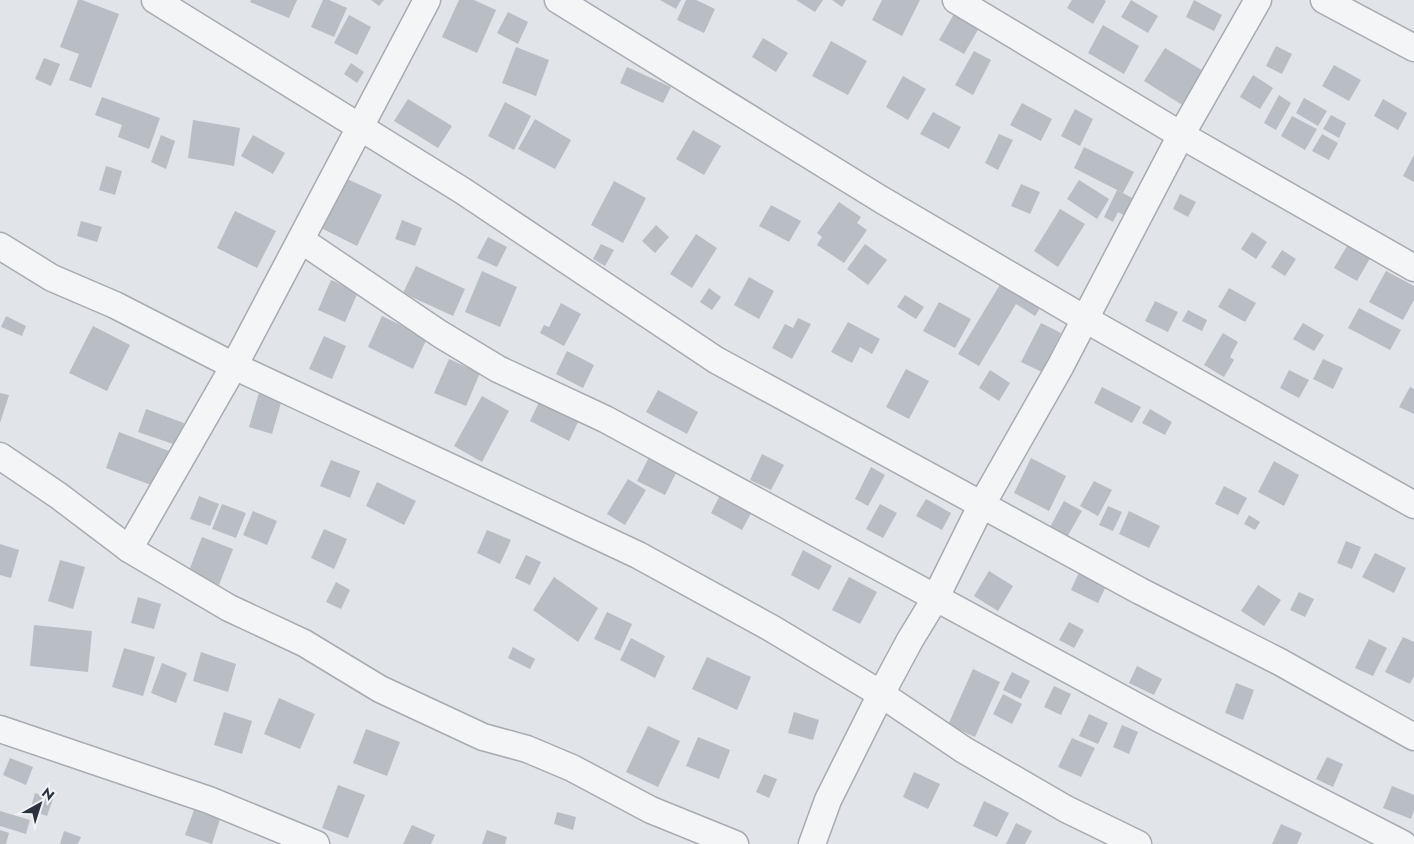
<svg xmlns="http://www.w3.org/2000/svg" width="1414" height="844" font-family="Jost,sans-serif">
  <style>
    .building { fill: #b9bec5 }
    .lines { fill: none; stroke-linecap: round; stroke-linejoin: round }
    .street-casing { stroke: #a7abb2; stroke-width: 29 }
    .street { stroke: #f4f5f7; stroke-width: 26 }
  </style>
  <rect width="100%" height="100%" fill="#e1e4e8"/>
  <g class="building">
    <polygon points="78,0 82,0 119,14 91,88 69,80 79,54 60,47"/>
    <polygon points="251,0 297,0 289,18 250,2"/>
    <polygon points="323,0 329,0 347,8 334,37 311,27"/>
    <polygon points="371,0 384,0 379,6"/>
    <polygon points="459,0 474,0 496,10 477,53 442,37"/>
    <polygon points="660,0 681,0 676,9"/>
    <polygon points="686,0 696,0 715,9 704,33 677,20"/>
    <polygon points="796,0 823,0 815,12"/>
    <polygon points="832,0 846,0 842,7"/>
    <polygon points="882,0 920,0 902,36 872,20"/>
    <polygon points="1072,0 1104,0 1106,1 1093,24 1067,8"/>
    <polygon points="1131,0 1158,16 1148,33 1121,17"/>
    <polygon points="1194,0 1222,15 1214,31 1186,17"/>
    <polygon points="958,7 983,21 964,54 939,40"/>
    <polygon points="508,12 528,22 518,44 497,33"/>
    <polygon points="349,15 371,27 357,55 334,43"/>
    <polygon points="1103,25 1139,46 1124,74 1088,53"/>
    <polygon points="763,38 788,53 776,72 752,57"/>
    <polygon points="831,41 867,61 848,95 812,76"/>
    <polygon points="1276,46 1292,54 1282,74 1266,66"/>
    <polygon points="516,47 549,60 536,96 502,83"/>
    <polygon points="1165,48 1205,72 1184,106 1144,81"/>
    <polygon points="974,51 991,60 973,95 955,85"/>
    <polygon points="44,58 60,64 51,86 35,79"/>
    <polygon points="351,63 364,72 357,83 344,74"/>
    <polygon points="1334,65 1361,80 1349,101 1322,86"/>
    <polygon points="627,67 671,87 663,103 620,83"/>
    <polygon points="1253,75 1273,88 1260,109 1240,97"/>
    <polygon points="903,76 926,89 908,120 886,107"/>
    <polygon points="1279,95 1291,103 1276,130 1264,123"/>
    <polygon points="102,97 160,118 149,149 118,137 122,125 95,115"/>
    <polygon points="1304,98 1327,111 1318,126 1296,113"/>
    <polygon points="408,99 452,126 438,148 394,121"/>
    <polygon points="1383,99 1407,113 1398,130 1374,116"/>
    <polygon points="505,102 531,116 514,150 488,136"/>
    <polygon points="1022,103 1052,119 1041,141 1010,125"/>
    <polygon points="1075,109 1093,119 1080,146 1061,136"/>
    <polygon points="933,112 961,127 949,149 920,134"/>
    <polygon points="1331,115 1346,123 1339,138 1323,129"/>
    <polygon points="1292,116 1317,129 1305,150 1281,136"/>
    <polygon points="535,119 571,140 555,169 518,149"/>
    <polygon points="193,120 240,128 234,166 188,158"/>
    <polygon points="693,130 721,146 704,175 676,159"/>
    <polygon points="999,134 1013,140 998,170 985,163"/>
    <polygon points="1322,134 1338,143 1329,160 1312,151"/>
    <polygon points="161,135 175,141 166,169 151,162"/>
    <polygon points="253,135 285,153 273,174 241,156"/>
    <polygon points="1084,147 1134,172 1123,193 1074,168"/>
    <polygon points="1414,155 1414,182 1403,176"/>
    <polygon points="106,166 122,171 115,195 99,190"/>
    <polygon points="345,178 382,195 357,246 321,228"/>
    <polygon points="1079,180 1109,199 1097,219 1067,199"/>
    <polygon points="614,181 646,198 623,243 591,225"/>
    <polygon points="1021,184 1040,192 1030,214 1011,206"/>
    <polygon points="1117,190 1138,201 1129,218 1118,212 1113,222 1104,217"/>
    <polygon points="1180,194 1196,202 1188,217 1173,209"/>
    <polygon points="839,202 861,217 857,223 867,230 844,263 817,245 822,237 817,233"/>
    <polygon points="771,205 801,221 789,242 759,226"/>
    <polygon points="1060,209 1085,224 1058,267 1034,251"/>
    <polygon points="235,211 276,231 257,268 217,248"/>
    <polygon points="402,220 422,228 415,246 395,239"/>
    <polygon points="81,221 102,227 97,242 77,236"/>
    <polygon points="656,225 669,237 655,253 642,241"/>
    <polygon points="1252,232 1267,242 1256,259 1241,249"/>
    <polygon points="696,234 717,248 692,288 670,274"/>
    <polygon points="488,237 507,247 497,267 477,258"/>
    <polygon points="1350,241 1372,255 1357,281 1334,268"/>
    <polygon points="601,244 614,250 605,266 593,259"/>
    <polygon points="865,244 887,260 868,285 847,269"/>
    <polygon points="1282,250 1296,259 1285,276 1271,267"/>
    <polygon points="416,266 465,289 453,316 403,293"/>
    <polygon points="482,271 517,287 500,327 465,312"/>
    <polygon points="1386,271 1414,286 1414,300 1403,320 1369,302"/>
    <polygon points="749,277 774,291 759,319 734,305"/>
    <polygon points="1004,278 1044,302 1035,316 1016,304 979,366 958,354"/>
    <polygon points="331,280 358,292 345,322 318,310"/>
    <polygon points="709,288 721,297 712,310 700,302"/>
    <polygon points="1229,288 1256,303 1245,322 1218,307"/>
    <polygon points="905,295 924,307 916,319 897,307"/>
    <polygon points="1155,301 1178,312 1168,332 1145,321"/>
    <polygon points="939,302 971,319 955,348 923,331"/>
    <polygon points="561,303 581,314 564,346 540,333 544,325 549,327"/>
    <polygon points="1359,308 1401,330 1390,350 1348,328"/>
    <polygon points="1188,310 1207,320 1202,331 1182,321"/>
    <polygon points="6,316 26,326 22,336 1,327"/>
    <polygon points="382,316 427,338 413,369 368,347"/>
    <polygon points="798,318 811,324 792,359 772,348 785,324 793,328"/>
    <polygon points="848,322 880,339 872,354 860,347 852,363 831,352"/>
    <polygon points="1041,323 1061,333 1042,372 1021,362"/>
    <polygon points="1303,323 1324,335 1314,351 1293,339"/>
    <polygon points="93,326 130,345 107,391 69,373"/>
    <polygon points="1223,333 1238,342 1230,357 1234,360 1224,377 1204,365"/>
    <polygon points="324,336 346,346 332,379 309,369"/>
    <polygon points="567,351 594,365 583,388 556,374"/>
    <polygon points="449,359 480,373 466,406 434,393"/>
    <polygon points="1323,359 1343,368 1333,389 1313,379"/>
    <polygon points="906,369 929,381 909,419 886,407"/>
    <polygon points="990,370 1010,383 999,401 979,388"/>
    <polygon points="1289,370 1309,380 1299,398 1280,388"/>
    <polygon points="1102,387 1141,407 1132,423 1094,403"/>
    <polygon points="1410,387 1414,389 1414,414 1399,407"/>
    <polygon points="260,389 283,396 272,434 249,427"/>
    <polygon points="658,390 698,412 687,434 646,412"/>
    <polygon points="0,393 9,395 0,423"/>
    <polygon points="543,394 582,414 569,441 530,421"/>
    <polygon points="482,396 509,411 482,462 454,446"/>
    <polygon points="146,409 184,423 176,445 138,432"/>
    <polygon points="1150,409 1172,422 1165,435 1142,423"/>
    <polygon points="119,432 169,451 156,487 106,468"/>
    <polygon points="762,454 784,465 771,490 750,480"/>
    <polygon points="650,455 678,469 665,495 637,481"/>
    <polygon points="1031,458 1066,476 1049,511 1014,493"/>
    <polygon points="331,460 360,471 350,498 320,486"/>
    <polygon points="1274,461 1299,475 1284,506 1258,492"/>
    <polygon points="871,467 885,475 868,506 855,499"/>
    <polygon points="628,479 646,490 625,525 607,514"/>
    <polygon points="1094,481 1112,490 1098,516 1080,506"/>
    <polygon points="377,482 416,501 404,525 366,506"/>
    <polygon points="1224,486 1247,498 1238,515 1215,504"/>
    <polygon points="723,489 755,506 742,530 711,513"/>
    <polygon points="199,496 219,504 210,526 190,519"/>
    <polygon points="926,499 951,513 942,530 916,516"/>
    <polygon points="1064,501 1082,511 1067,537 1050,527"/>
    <polygon points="222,504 246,513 236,538 212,529"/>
    <polygon points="880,504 897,513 883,538 866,529"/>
    <polygon points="1108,506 1122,512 1113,531 1099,525"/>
    <polygon points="253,511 277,521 267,545 243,535"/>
    <polygon points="1129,511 1160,526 1149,548 1119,534"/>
    <polygon points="1249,515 1260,522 1255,530 1244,524"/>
    <polygon points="324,529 347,539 334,569 311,558"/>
    <polygon points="487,530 511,540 500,564 477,553"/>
    <polygon points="202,537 233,549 219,585 188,573"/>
    <polygon points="1346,541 1361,547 1352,569 1337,563"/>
    <polygon points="0,544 19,550 11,578 0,575"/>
    <polygon points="803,550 832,566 819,590 791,575"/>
    <polygon points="1375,553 1406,568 1394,593 1362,577"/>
    <polygon points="526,555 541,562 530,585 515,578"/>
    <polygon points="60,560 85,567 73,609 48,601"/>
    <polygon points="989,571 1013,586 998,611 974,596"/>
    <polygon points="1079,572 1107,584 1098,603 1071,590"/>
    <polygon points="554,577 598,608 578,642 533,610"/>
    <polygon points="849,577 877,592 860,624 832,610"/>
    <polygon points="336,582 350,590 341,609 326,602"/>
    <polygon points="1258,585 1281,600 1264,626 1241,611"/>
    <polygon points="1299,592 1314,599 1305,617 1290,610"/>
    <polygon points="138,597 161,604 154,629 131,623"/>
    <polygon points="607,612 632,624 620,651 594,639"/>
    <polygon points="1069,622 1084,630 1074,648 1059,640"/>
    <polygon points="34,625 92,631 88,672 30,666"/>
    <polygon points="1403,637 1414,642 1414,676 1410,684 1385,672"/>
    <polygon points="631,638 665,656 655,678 620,660"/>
    <polygon points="1369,639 1387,648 1373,676 1355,668"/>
    <polygon points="513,647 535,659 530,669 508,658"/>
    <polygon points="124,648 155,657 143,696 112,687"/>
    <polygon points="201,652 236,664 228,692 193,681"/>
    <polygon points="707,657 751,677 737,710 692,689"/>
    <polygon points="162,663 187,673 176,703 151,693"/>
    <polygon points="1137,666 1162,679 1154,695 1129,683"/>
    <polygon points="973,669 1000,682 975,737 948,725"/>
    <polygon points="1012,672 1030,681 1021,699 1003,690"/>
    <polygon points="1236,683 1254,690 1243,720 1225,713"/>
    <polygon points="1054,686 1071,694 1061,715 1044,707"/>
    <polygon points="1003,694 1022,704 1012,724 993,714"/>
    <polygon points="279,698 315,714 300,749 264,734"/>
    <polygon points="224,712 252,721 242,754 214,745"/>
    <polygon points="794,712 819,720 813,740 788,733"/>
    <polygon points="1089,714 1108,723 1098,744 1079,736"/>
    <polygon points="1122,725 1138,732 1129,754 1113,747"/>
    <polygon points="648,726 680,741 658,787 626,772"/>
    <polygon points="366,729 400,742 387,776 353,763"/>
    <polygon points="698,737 730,750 719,779 686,766"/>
    <polygon points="1072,738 1095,748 1081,777 1058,767"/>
    <polygon points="1327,757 1343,764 1333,787 1316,779"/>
    <polygon points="10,758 33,767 26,785 3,775"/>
    <polygon points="914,772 940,784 928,809 903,797"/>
    <polygon points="764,774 777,779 769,798 756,792"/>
    <polygon points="338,785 365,795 348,838 322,828"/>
    <polygon points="1392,786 1414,795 1414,810 1411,819 1383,808"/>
    <polygon points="35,793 53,799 47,816 30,810"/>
    <polygon points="984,801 1009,813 997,837 973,826"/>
    <polygon points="194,810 220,819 212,844 185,835"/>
    <polygon points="0,811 30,820 26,834 0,826"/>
    <polygon points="557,812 576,817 573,830 554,824"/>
    <polygon points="1016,823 1032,831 1025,844 1006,844"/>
    <polygon points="1281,824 1302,833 1297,844 1272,844"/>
    <polygon points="412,825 435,835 431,844 403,844"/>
    <polygon points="0,830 9,833 6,844 0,844"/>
    <polygon points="487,830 507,837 505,844 482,844"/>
    <polygon points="64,831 81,837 78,844 60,844"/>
  </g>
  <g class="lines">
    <defs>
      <g id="street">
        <polyline points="155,0 463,191 716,360 1140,591 1280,662 1414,737"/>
        <polyline points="558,0 882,200 1085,319 1414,505"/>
        <polyline points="956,0 1181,135 1414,268"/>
        <polyline points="1324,0 1414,48"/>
        <polyline points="301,240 440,334 498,369 605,419 1160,719 1403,844"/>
        <polyline points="0,246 52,278 115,305 234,366 638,555 771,628 881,694 964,750 1066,809 1138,844"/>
        <polyline points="0,456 59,496 129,549 229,608 304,643 380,689 483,737 527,749 572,768 651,810 735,844"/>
        <polyline points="129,549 234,366 427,0"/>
        <polyline points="0,729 209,800 316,844"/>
        <polyline points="812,844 828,800 881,694 910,640 935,599 981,506 1060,367 1181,135 1258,0"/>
      </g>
    </defs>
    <use href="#street" class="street-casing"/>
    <use href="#street" class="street"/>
  </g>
  <g transform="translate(40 804) rotate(39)" stroke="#f1f3f6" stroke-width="4" paint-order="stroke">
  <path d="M0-4L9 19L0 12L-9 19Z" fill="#2b323f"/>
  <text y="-8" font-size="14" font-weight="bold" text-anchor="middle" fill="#2b323f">N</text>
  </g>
</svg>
